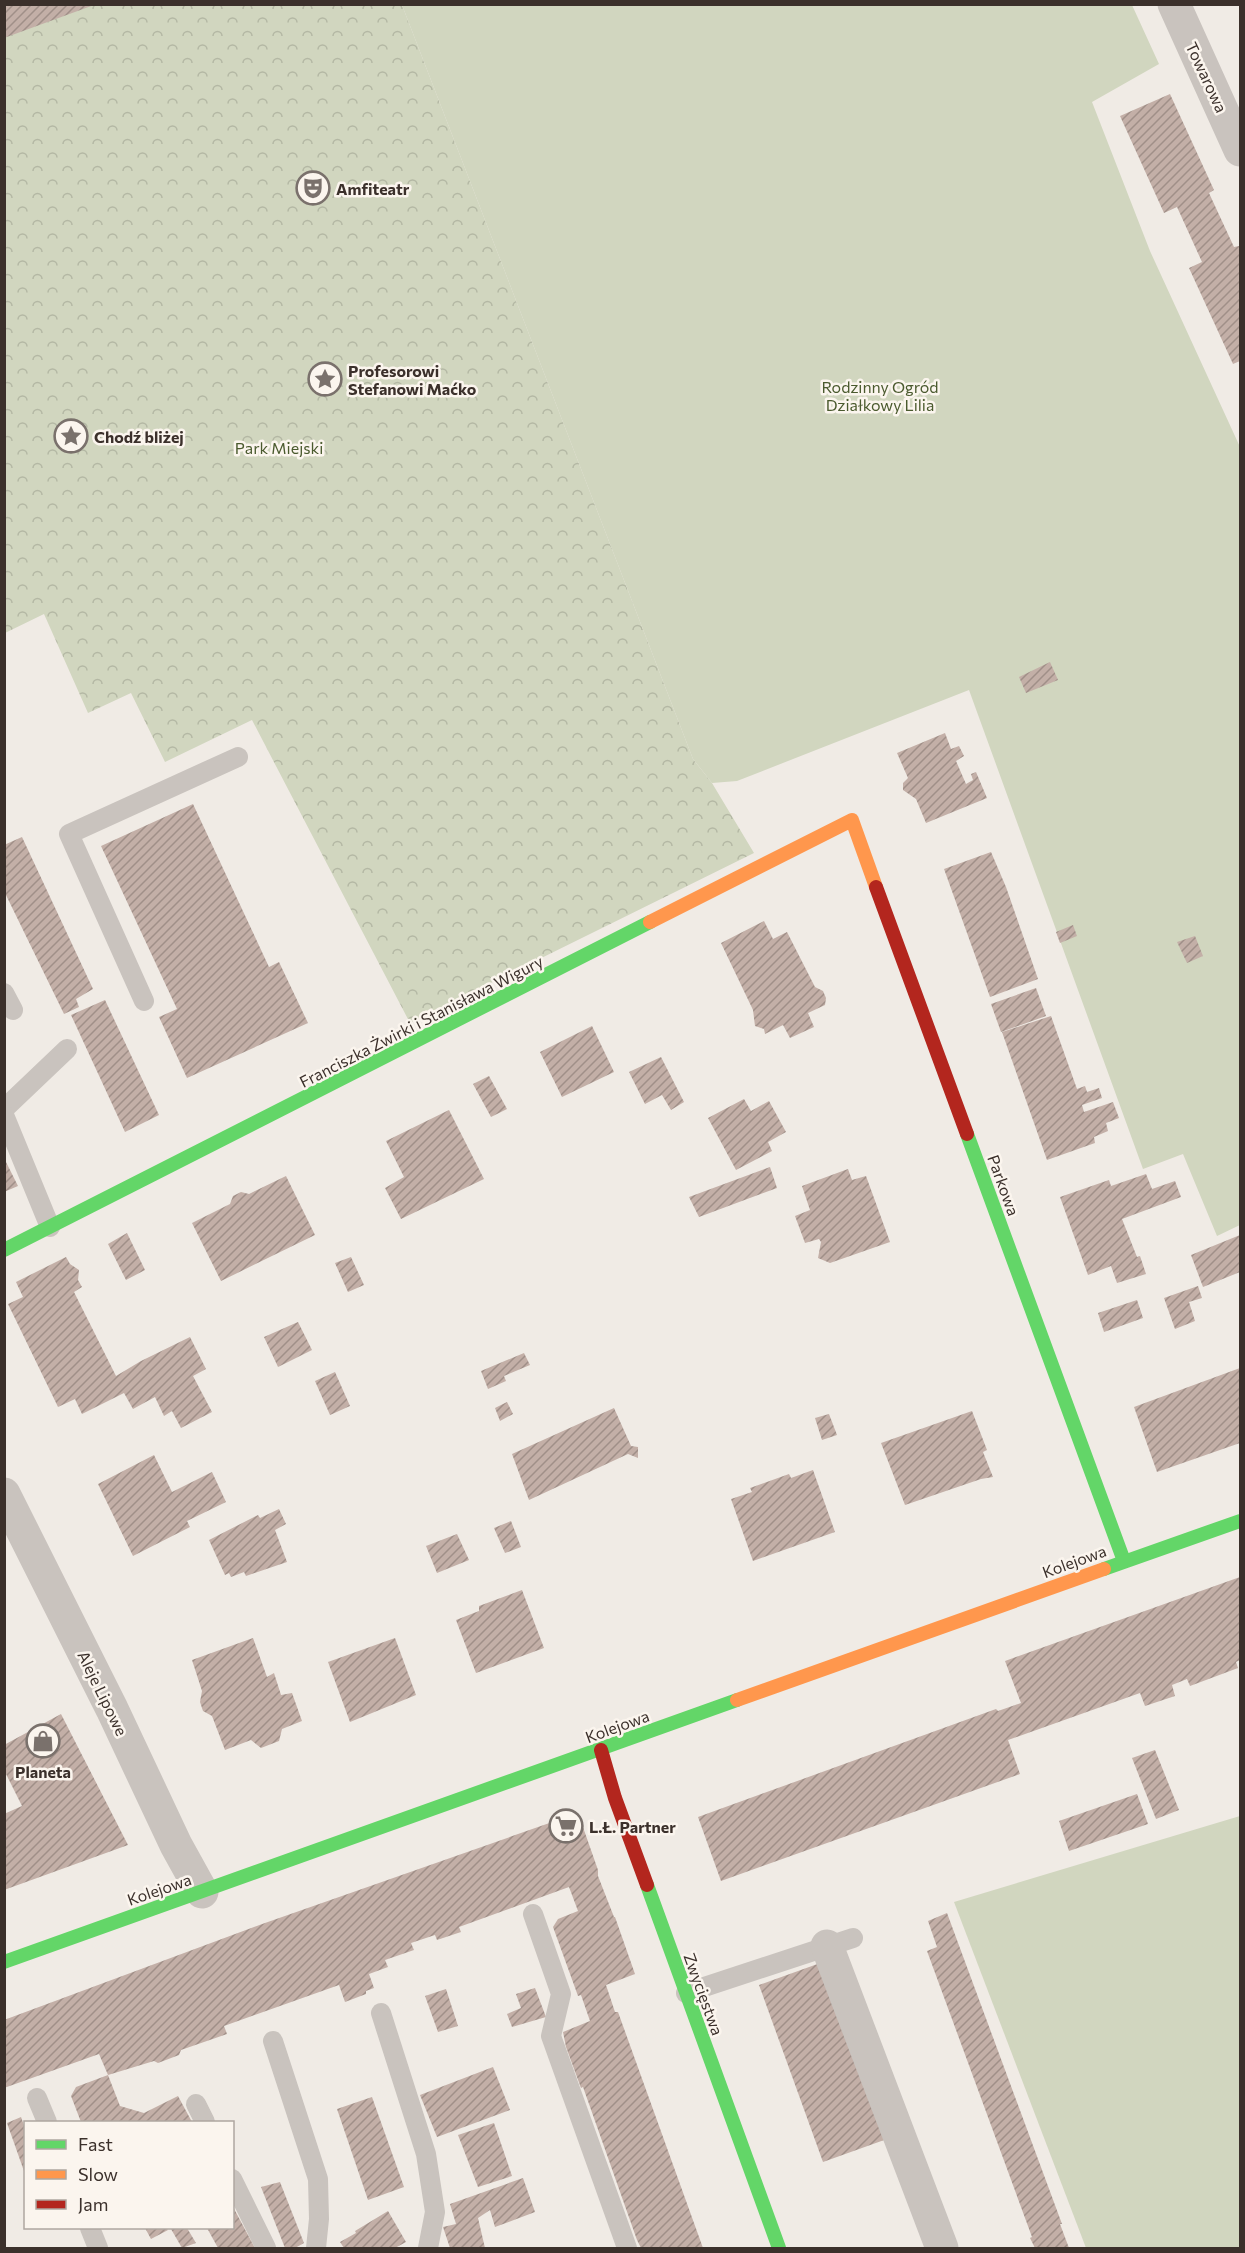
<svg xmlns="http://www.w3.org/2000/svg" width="1245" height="2253" font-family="Commissioner,sans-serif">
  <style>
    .park { fill: url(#park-crowns) }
    .garden { fill: #d1d6bf }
    .building { fill: url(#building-hatch) }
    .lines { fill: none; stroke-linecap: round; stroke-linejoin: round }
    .lane { stroke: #c9c3be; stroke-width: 20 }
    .street { stroke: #c9c3be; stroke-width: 33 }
    .fast { stroke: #63d668; stroke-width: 14 }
    .slow { stroke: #ff974d; stroke-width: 14 }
    .jam { stroke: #b3261e; stroke-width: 14 }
    .labels { text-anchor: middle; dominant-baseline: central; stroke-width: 5; stroke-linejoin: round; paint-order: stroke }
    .street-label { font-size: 16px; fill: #3b302b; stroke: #fbf5ee }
    .poi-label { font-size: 16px; font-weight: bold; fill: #3b302b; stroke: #fbf5ee; text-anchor: start }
    .park-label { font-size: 16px; fill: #4a5a2e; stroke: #fbf5ee }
  </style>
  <defs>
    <pattern id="park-crowns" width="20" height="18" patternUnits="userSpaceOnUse" patternTransform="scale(1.5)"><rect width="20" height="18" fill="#d1d6bf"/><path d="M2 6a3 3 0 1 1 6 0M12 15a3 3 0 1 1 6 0" fill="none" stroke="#b4b8a4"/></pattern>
    <pattern id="building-hatch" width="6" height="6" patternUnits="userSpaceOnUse" patternTransform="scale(1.5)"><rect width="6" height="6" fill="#c3afa7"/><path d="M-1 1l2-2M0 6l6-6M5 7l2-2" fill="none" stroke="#a08f88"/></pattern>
  </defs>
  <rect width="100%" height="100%" fill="#f0ebe5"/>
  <polygon class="park" points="5,5 402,5 693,759 712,783 754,853 410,1023 252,720 165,762 131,693 88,713 44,614 5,633"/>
  <g class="garden">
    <polygon points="402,5 1132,5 1159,64 1092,102 1150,251 1240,447 1240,1225 1217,1236 1183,1154 1143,1169 969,690 737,781 712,783 693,759"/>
    <polygon points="1240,1816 1240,2248 1086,2248 954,1902"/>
  </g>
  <g class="building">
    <polygon points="4,4 94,4 94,5 4,38"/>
    <polygon points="1170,94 1214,190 1209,193 1234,247 1239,246 1240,248 1240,361 1233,364 1189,268 1202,262 1177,207 1164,213 1120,116"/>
    <polygon points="1050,662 1058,680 1026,693 1019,677"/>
    <polygon points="945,733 951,749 959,746 964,756 956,761 966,784 973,780 971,774 976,772 987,798 926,823 916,799 903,790 903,783 908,778 897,753"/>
    <polygon points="193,804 269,967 279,962 308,1023 187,1078 159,1017 177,1009 101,846"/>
    <polygon points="22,837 93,989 76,999 79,1007 64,1014 4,891 4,845"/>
    <polygon points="991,852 1006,887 1038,979 990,997 944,869"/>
    <polygon points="764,921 773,939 787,932 815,987 823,991 826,998 825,1005 808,1013 814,1027 790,1038 783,1025 765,1034 764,1029 755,1026 753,1010 721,943"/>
    <polygon points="1073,925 1077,936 1060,943 1056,932"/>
    <polygon points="1195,936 1203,956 1187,963 1177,942"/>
    <polygon points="1036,988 1046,1016 1001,1032 991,1004"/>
    <polygon points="105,1000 159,1115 125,1132 71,1015"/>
    <polygon points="1051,1016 1077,1089 1085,1086 1087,1092 1099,1088 1102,1098 1082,1105 1084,1112 1113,1102 1119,1118 1106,1123 1108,1131 1094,1137 1095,1143 1047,1160 1002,1032"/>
    <polygon points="592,1026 614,1072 562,1097 540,1052"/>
    <polygon points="661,1057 684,1102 671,1110 662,1095 645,1104 629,1072"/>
    <polygon points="489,1076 507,1109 491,1117 473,1084"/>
    <polygon points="744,1099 751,1111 769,1101 786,1132 768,1142 772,1151 736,1170 708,1118"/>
    <polygon points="449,1110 484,1179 401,1219 385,1188 404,1177 386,1141"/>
    <polygon points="4,1158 18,1186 4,1192"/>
    <polygon points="770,1167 777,1188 699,1217 689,1197"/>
    <polygon points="848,1169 852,1180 866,1176 890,1242 830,1263 818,1258 821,1242 819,1239 805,1243 795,1216 810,1210 802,1186"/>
    <polygon points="1146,1174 1152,1189 1175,1181 1181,1197 1122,1219 1137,1257 1140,1256 1146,1274 1117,1283 1111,1266 1088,1275 1060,1197 1109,1180 1111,1186"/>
    <polygon points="286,1176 315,1235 221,1281 192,1223 230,1204 233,1196 241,1192 249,1194"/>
    <polygon points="127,1233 145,1270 126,1280 108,1244"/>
    <polygon points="1240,1235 1240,1272 1203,1287 1191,1255"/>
    <polygon points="66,1257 70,1264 79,1270 78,1280 82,1287 74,1292 116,1376 141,1361 190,1337 206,1369 193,1376 212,1412 181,1428 172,1411 164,1416 155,1397 133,1409 124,1393 82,1414 75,1399 58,1407 8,1304 23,1297 16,1282"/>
    <polygon points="351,1257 364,1285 348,1292 335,1263"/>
    <polygon points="1198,1286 1202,1298 1189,1302 1195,1321 1175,1329 1164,1298"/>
    <polygon points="1137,1300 1143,1318 1104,1332 1098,1313"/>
    <polygon points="298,1322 312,1350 278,1367 264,1337"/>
    <polygon points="524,1353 530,1365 504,1376 506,1381 488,1389 481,1371"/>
    <polygon points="1240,1368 1240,1443 1157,1472 1134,1407"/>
    <polygon points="335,1372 350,1406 330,1415 315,1381"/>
    <polygon points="507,1402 513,1414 500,1421 495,1408"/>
    <polygon points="614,1408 631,1446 638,1447 638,1458 628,1454 529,1500 512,1454"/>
    <polygon points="972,1411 987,1450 983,1452 993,1477 981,1479 905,1505 881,1443"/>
    <polygon points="829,1414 837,1435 822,1440 815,1418"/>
    <polygon points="154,1455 172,1492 212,1472 226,1502 187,1521 190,1527 133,1556 98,1484"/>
    <polygon points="813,1470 835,1532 753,1561 731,1499 752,1492 750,1488 789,1474 791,1478"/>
    <polygon points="279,1509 286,1524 275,1530 287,1562 246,1576 244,1572 231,1577 229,1573 225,1575 209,1540 258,1515 260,1518"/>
    <polygon points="511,1521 521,1547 505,1553 494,1528"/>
    <polygon points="457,1534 469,1560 437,1573 426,1546"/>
    <polygon points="1240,1577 1240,1660 1236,1662 1238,1668 1190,1686 1187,1679 1172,1685 1175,1696 1145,1706 1140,1693 1008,1740 1020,1774 721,1881 698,1817 996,1709 998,1711 1021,1703 1005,1661"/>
    <polygon points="522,1590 544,1648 476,1673 456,1620 479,1611 479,1606"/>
    <polygon points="253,1638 267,1677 274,1673 281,1695 292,1693 302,1721 282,1729 279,1741 261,1748 251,1740 225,1750 212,1716 203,1711 200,1702 202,1691 192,1660"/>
    <polygon points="395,1638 416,1695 350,1722 328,1662"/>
    <polygon points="61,1714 128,1845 4,1890 4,1814 22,1806 4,1770 4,1745"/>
    <polygon points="1155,1750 1179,1810 1156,1819 1132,1758"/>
    <polygon points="1137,1794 1148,1824 1069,1851 1059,1821"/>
    <polygon points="578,1813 598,1870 598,1876 614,1917 615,1917 635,1974 606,1985 615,2012 618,2012 703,2248 641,2248 637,2240 583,2087 581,2088 566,2047 563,2032 590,2021 581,1995 578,1996 553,1927 558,1919 578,1911 569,1887 459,1927 461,1932 437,1940 435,1935 411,1943 414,1950 385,1960 388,1967 369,1974 374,1988 366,1991 366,1994 345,2002 339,1985 224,2026 227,2034 181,2050 179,2055 158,2063 154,2061 108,2075 99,2054 4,2088 4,2020 265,1923"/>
    <polygon points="947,1913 1062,2224 1060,2224 1069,2248 1035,2248 1030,2238 1032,2237 927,1951 937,1947 928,1921"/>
    <polygon points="823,1962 887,2139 823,2162 759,1985"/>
    <polygon points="535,1988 546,2017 512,2027 507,2014 521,2008 516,1994"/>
    <polygon points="446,1989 458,2026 438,2032 425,1996"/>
    <polygon points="493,2067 510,2110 437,2137 420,2095"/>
    <polygon points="108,2075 120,2106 144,2113 178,2096 192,2122 81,2122 71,2096 76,2087"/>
    <polygon points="372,2097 404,2187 368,2200 337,2109"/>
    <polygon points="21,2117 26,2131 25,2174 7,2123"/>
    <polygon points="494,2123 512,2176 478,2187 458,2135"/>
    <polygon points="523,2178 535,2212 495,2227 490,2210 478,2218 485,2248 450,2248 443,2227 456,2224 450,2204"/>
    <polygon points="280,2182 304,2243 295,2248 285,2248 261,2187"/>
    <polygon points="232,2205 255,2248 218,2248 207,2228 232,2228"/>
    <polygon points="388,2211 406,2242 395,2248 344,2248 340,2242 356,2233 355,2231"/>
    <polygon points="145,2228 166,2228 168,2230 151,2239"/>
    <polygon points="174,2228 187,2228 196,2243 182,2248 171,2229"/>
  </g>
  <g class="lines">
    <g class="lane">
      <polyline points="4,993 13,1010"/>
      <polyline points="144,1001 69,834 238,757"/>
      <polyline points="4,1109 67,1049"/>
      <polyline points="4,1115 50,1227"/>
      <polyline points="533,1914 561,1994 551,2036 627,2248"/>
      <polyline points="686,1993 853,1938"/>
      <polyline points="381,2013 426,2154 435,2212 428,2248"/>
      <polyline points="273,2041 318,2179 319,2219 316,2248"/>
      <polyline points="37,2098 47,2122"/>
      <polyline points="196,2104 205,2122"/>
      <polyline points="232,2179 266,2248"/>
      <polyline points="90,2228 98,2248"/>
    </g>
    <g class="street">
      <polyline points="1174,4 1240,150"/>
      <polyline points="4,1494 112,1709 176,1845 202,1892"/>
      <polyline points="827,1946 942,2248"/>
    </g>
    <g class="fast">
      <polyline points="967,1134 1124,1561"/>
      <polyline points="4,1250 650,922"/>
      <polyline points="1104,1569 1240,1521"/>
      <polyline points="647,1885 779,2248"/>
      <polyline points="4,1962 737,1700"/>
    </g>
    <g class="slow">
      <polyline points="650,922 852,820 876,887"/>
      <polyline points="737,1700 1104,1569"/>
    </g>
    <g class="jam">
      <polyline points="876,887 967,1134"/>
      <polyline points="601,1750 615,1798 647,1885"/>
    </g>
  </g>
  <defs>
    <symbol id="theatre-ring" viewBox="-11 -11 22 22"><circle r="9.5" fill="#fbf5ee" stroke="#7a716c" stroke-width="1.5"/><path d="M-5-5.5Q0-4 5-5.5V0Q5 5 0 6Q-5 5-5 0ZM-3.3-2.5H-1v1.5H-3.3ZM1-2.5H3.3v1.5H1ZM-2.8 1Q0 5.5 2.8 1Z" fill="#7a716c"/></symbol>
    <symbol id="sight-ring" viewBox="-11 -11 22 22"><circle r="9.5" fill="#fbf5ee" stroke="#7a716c" stroke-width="1.5"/><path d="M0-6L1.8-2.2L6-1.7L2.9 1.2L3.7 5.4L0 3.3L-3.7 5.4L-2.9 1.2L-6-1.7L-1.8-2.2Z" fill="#7a716c"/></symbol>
    <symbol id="shop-ring" viewBox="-11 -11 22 22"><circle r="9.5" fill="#fbf5ee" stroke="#7a716c" stroke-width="1.5"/><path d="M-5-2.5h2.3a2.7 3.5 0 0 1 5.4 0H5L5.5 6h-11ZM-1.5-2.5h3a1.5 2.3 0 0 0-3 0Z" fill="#7a716c"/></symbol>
    <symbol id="supermarket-ring" viewBox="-11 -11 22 22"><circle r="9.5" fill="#fbf5ee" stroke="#7a716c" stroke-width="1.5"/><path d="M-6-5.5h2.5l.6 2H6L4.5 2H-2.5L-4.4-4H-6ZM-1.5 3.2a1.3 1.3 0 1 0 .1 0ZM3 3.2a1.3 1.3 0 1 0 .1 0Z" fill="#7a716c"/></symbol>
  </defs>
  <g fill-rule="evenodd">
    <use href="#theatre-ring" x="294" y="169" width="38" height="38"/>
    <use href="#sight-ring" x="306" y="360" width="38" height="38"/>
    <use href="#sight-ring" x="52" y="417" width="38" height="38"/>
    <use href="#shop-ring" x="24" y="1722" width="38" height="38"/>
    <use href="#supermarket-ring" x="547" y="1807" width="38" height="38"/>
  </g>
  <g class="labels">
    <g class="street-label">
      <text transform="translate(1207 77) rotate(65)">Towarowa</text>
      <text transform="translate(421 1021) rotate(-27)">Franciszka Żwirki i Stanisława Wigury</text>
      <text transform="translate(1004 1185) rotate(70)">Parkowa</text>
      <text transform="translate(1074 1561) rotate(-20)">Kolejowa</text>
      <text transform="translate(103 1693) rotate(64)">Aleje Lipowe</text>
      <text transform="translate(617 1726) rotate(-20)">Kolejowa</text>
      <text transform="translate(159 1889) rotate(-19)">Kolejowa</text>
      <text transform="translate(704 1994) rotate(70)">Zwycięstwa</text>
    </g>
    <g class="poi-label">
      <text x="336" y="188">Amfiteatr</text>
      <text x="348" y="370">Profesorowi<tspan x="348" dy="18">Stefanowi Maćko</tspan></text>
      <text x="94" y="436">Chodź bliżej</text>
      <text x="43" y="1771" text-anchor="middle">Planeta</text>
      <text x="589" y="1826">L.Ł. Partner</text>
    </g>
    <g class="park-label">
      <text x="880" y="386">Rodzinny Ogród<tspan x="880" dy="18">Działkowy Lilia</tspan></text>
      <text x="279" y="447">Park Miejski</text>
    </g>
  </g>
  <rect width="1245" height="2253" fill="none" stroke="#3b302b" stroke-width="12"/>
  <rect x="24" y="2121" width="210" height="108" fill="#fbf5ee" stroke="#aea6a0" stroke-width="1.5"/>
  <rect x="36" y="2140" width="30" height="9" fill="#63d668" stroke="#aea6a0" stroke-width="1.5"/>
  <text x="78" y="2151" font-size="18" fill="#3b302b">Fast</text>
  <rect x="36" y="2170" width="30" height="9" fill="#ff974d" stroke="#aea6a0" stroke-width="1.5"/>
  <text x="78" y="2181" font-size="18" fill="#3b302b">Slow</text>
  <rect x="36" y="2200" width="30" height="9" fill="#b3261e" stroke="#aea6a0" stroke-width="1.5"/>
  <text x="78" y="2211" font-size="18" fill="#3b302b">Jam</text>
</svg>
